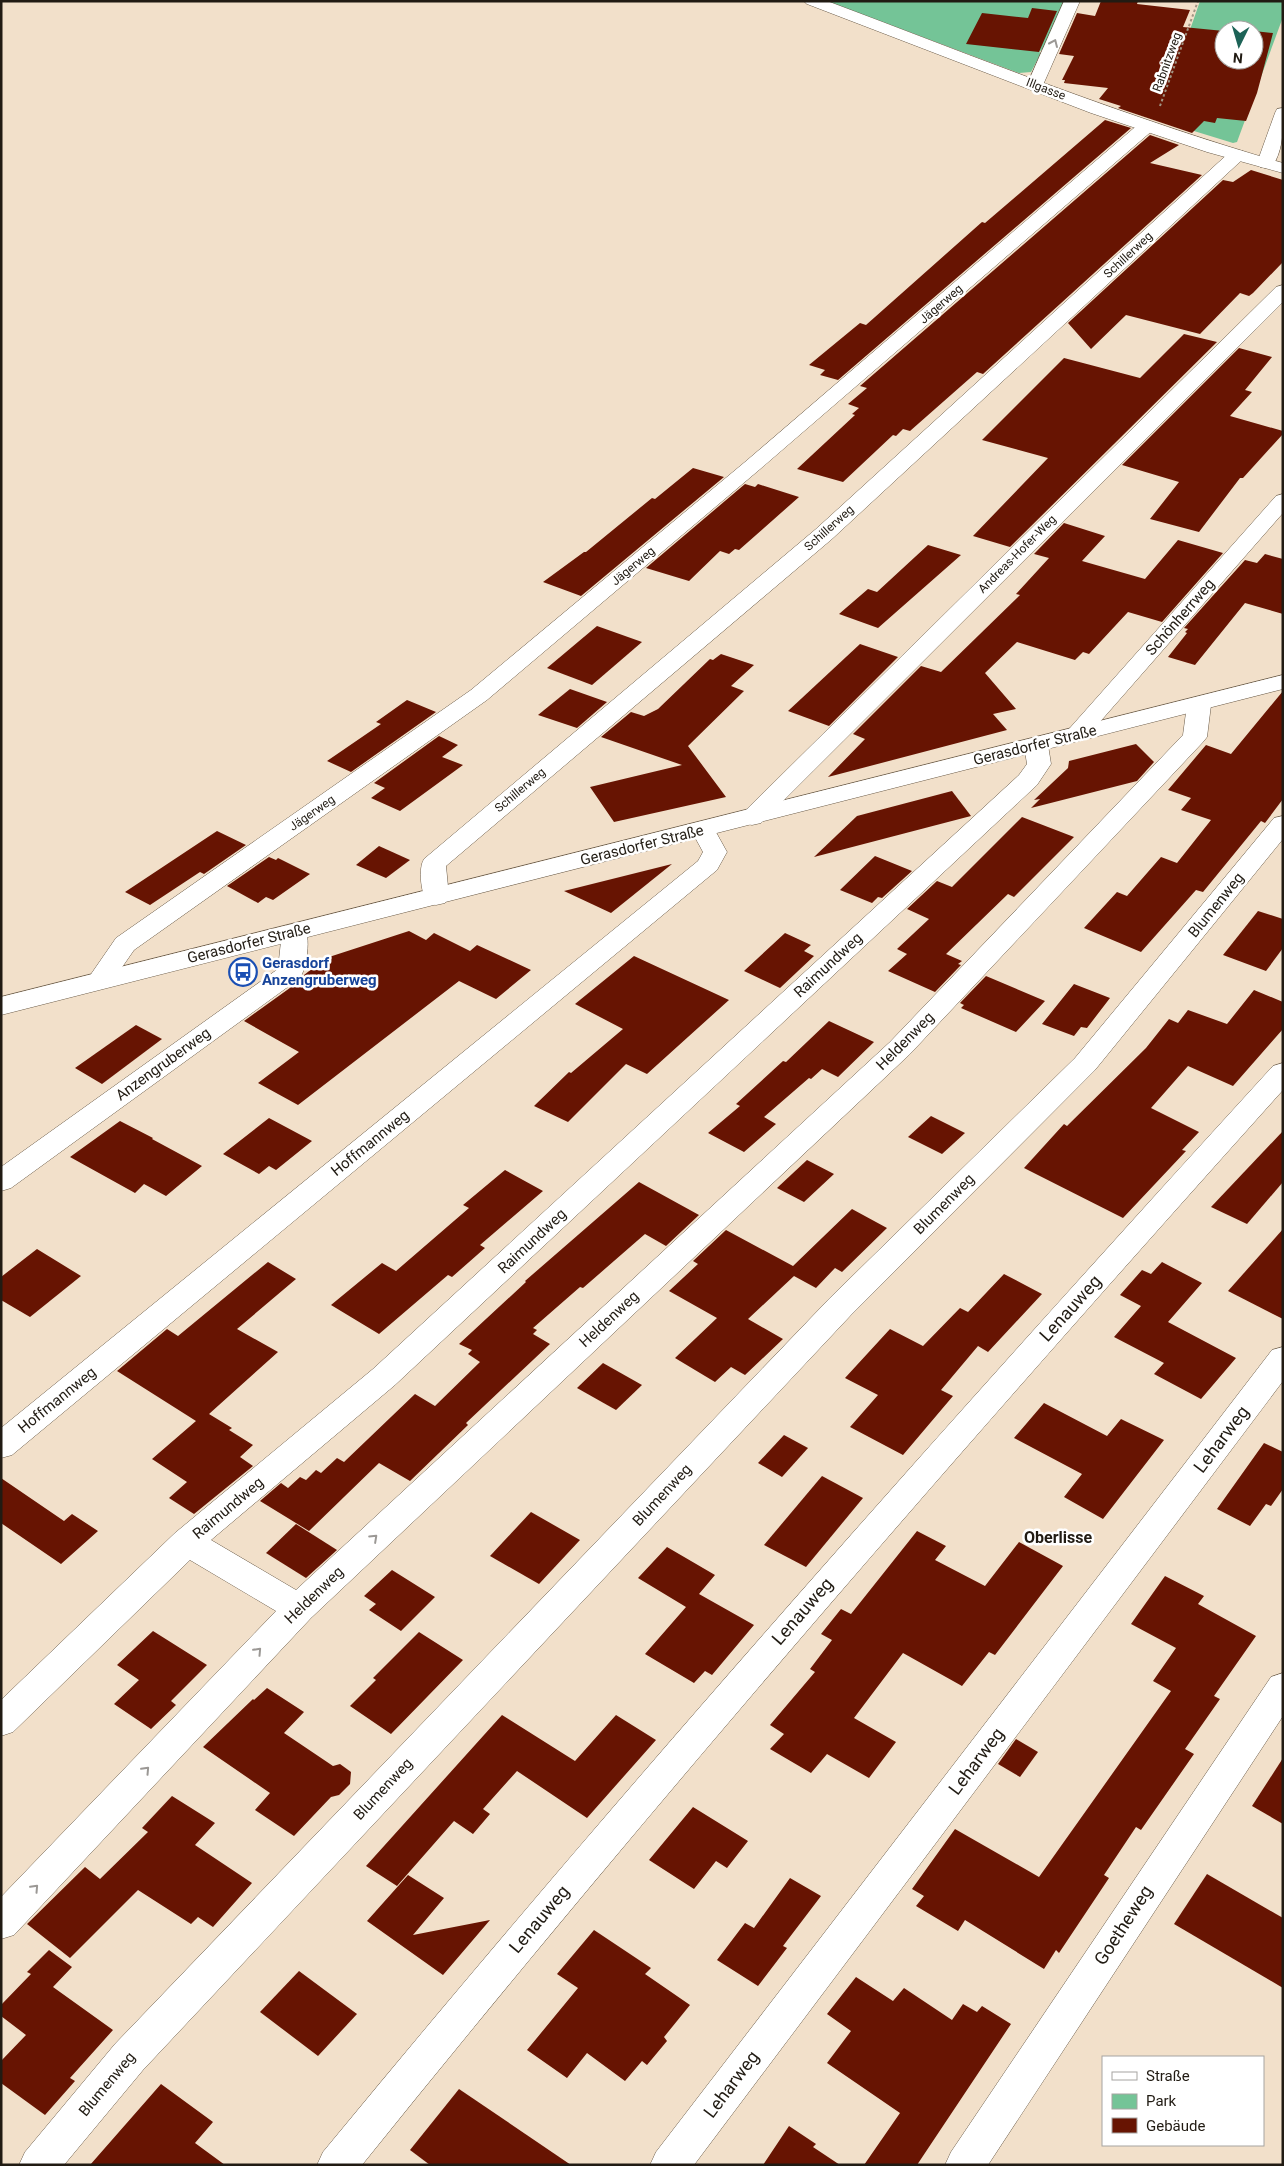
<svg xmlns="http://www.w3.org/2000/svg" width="1284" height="2166" font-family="Roboto,sans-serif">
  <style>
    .green { fill: #74c497; fill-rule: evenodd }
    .building { fill: #671402 }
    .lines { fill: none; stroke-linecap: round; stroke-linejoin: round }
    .minor-casing { stroke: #695a47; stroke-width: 1 }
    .tertiary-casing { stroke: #695a47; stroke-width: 1 }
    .secondary-casing { stroke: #695a47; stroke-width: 1 }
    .path { stroke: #a19483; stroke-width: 2; stroke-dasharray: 2.5 2.5; stroke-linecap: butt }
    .minor { fill: #fff; fill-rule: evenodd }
    .tertiary { fill: #fff; fill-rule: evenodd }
    .secondary { fill: #fff; fill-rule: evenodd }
    .oneway { stroke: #9b9895 }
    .labels { text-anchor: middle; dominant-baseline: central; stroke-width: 5; stroke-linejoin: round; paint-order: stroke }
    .far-street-label { font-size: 12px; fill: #211b13; stroke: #fff }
    .street-label { font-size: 15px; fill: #211b13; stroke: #fff }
    .transit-label { font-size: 15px; font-weight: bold; fill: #164399; stroke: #fff; text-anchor: start }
    .neighbourhood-label { font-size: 16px; font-weight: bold; fill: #211b13; stroke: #fff }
    .near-street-label { font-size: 18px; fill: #211b13; stroke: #fff }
  </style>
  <rect width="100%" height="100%" fill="#f2e0ca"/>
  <g class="green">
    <polygon points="826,1 1067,1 1045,47 1039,52 1041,53 1031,72 1019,73"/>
    <path d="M1200,1H1283V17L1237,142L1233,143L1168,123L1160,116ZM1224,30H1254V60H1224Z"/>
  </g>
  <g class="building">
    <polygon points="1101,1 1138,1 1137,4 1190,10 1183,27 1224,31 1224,60 1254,60 1254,31 1273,33 1257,93 1246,121 1217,118 1215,123 1204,121 1192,133 1118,108 1121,106 1099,99 1108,88 1064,83 1065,80 1062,80 1074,56 1059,54 1077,13 1095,16"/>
    <polygon points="1032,8 1057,11 1039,52 966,44 982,13 1028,18"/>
    <polygon points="1105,120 1131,128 838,380 820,375 825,370 809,365 860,323 866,325 982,222 985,223"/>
    <polygon points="1150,135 1179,145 1150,163 1202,175 983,374 977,372 910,431 903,429 896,436 893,435 843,482 797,469 855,415 852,414 859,408 848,404 867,388 860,386"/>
    <polygon points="1251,170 1283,180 1283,262 1253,293 1249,296 1240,293 1200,334 1126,315 1091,349 1068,323 1223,180 1233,182"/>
    <polygon points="1184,334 1217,342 1010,547 973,536 1048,458 982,440 1064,358 1140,378"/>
    <polygon points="1239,348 1272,357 1245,390 1252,392 1230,416 1283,431 1283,434 1243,478 1240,478 1199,532 1150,519 1179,482 1122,465"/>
    <polygon points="693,468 724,477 581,596 543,582 584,552 586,552 652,498 655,499"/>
    <polygon points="745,484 755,487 758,484 799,497 739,550 735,549 729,554 720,551 689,581 646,568"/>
    <polygon points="1064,523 1105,536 1082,561 1145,579 1178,540 1223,553 1162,622 1128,612 1089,654 1083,652 1075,660 1017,642 985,673 1016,709 993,714 1007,730 828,777 865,739 853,734 921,666 941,672 1020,595 1016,594 1049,558 1034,554"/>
    <polygon points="928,545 961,555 878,628 839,614 868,589 877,592"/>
    <polygon points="1265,554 1283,559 1283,614 1245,603 1195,665 1168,657 1187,633 1185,632 1188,629 1184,628 1245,560 1257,563"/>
    <polygon points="597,626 642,642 592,685 547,668"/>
    <polygon points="860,644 898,657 829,726 788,711"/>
    <polygon points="721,654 754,665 731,686 744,691 688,746 726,797 614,822 590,787 682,765 601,737 631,712 644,716 658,709 710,659 713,660"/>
    <polygon points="570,689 607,702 577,728 538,715"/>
    <polygon points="1283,691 1283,799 1265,823 1261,821 1203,892 1196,890 1141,952 1084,928 1117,892 1127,896 1161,857 1177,863 1211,820 1181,810 1191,798 1168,790 1206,745 1231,754"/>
    <polygon points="407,700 436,712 351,772 327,761 381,724 376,722"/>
    <polygon points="439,736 458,745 442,757 463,765 400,811 371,798 385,788 374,783"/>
    <polygon points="1136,744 1154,762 1137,781 1031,808 1040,799 1034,800 1068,768 1069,761"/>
    <polygon points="952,791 971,816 814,857 857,816"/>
    <polygon points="1022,817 1074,837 1014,897 1008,894 946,954 962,961 958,964 961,965 935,992 888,971 907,954 897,949 929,919 907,909 937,881 952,887"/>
    <polygon points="217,831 246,845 204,874 200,872 150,905 125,892"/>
    <polygon points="379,846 410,860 386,878 356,865"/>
    <polygon points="875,856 912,871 882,898 878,897 872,903 840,890"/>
    <polygon points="269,857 276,860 278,858 310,874 273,900 266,897 258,903 227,886"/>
    <polygon points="672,864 611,913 564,891"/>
    <polygon points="1258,911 1283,919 1283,948 1266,971 1223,955"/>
    <polygon points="409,931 426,940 434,933 470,951 477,945 531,970 496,999 459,981 298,1105 258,1083 299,1052 244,1021 301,980 304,975 326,958"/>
    <polygon points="785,933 811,945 804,951 814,956 780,988 744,971"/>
    <polygon points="634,956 729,1000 647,1074 626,1064 568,1122 534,1106 569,1072 571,1073 623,1029 575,1004"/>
    <polygon points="986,976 1045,1001 1016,1032 961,1008 964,1005 960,1003"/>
    <polygon points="1074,984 1110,998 1087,1028 1081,1027 1074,1036 1042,1024"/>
    <polygon points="1254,990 1283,1002 1283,1029 1233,1086 1188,1066 1151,1108 1199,1132 1182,1150 1186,1151 1123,1218 1024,1168 1064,1124 1067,1126 1146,1048 1169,1019 1178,1023 1188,1010 1227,1024"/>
    <polygon points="829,1021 874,1042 838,1077 822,1069 811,1079 809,1078 764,1117 776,1124 744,1152 708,1133 740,1106 736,1104 783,1061 786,1062"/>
    <polygon points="136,1025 162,1039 102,1084 75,1068"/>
    <polygon points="931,1116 965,1133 942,1154 908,1137"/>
    <polygon points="269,1118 312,1141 276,1170 269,1166 259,1174 223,1154"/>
    <polygon points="120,1121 153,1138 152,1139 202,1166 166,1196 144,1184 135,1193 70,1157"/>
    <polygon points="1283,1131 1283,1182 1247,1224 1211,1207"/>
    <polygon points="807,1160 834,1174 804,1202 777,1188"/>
    <polygon points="505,1170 543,1191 480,1245 485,1248 452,1277 448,1275 379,1334 331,1305 382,1263 396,1271 469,1208 463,1205"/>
    <polygon points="639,1182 699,1215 666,1246 645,1234 583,1288 580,1287 533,1328 537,1330 533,1334 550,1344 466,1423 468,1425 410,1481 379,1463 309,1531 260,1501 281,1483 288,1488 300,1477 306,1480 316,1470 321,1473 337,1458 344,1462 415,1394 435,1406 480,1362 468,1354 472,1350 459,1344 526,1282 525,1281"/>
    <polygon points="852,1209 887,1228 842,1272 835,1268 816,1288 794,1276 748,1319 783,1339 745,1375 731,1367 715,1382 675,1358 717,1318 669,1291 698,1264 693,1261 726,1230 793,1266"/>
    <polygon points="1283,1229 1283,1319 1228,1291"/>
    <polygon points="37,1249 81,1276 30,1317 1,1300 1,1277"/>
    <polygon points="268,1262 296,1279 237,1329 278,1352 209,1414 232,1428 229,1430 253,1445 240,1457 253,1466 194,1514 169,1498 187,1482 152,1459 196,1421 117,1371 167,1329 178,1336"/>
    <polygon points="1162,1262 1202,1283 1168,1322 1236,1358 1201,1399 1154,1374 1164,1363 1114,1337 1141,1306 1120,1295 1142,1270 1151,1274"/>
    <polygon points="1004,1274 1042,1294 988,1352 978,1346 941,1390 953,1396 903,1455 850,1427 878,1395 845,1378 890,1329 923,1346 960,1308 968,1312"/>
    <polygon points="603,1363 642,1385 616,1410 577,1388"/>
    <polygon points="1044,1403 1107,1436 1121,1419 1164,1440 1103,1519 1064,1497 1082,1474 1014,1438"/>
    <polygon points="784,1435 808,1448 782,1477 758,1463"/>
    <polygon points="1264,1443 1283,1452 1283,1489 1271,1506 1266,1504 1250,1526 1217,1509"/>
    <polygon points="822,1476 863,1498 806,1567 764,1545"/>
    <polygon points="1,1478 64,1521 72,1514 98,1531 61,1564 1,1523"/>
    <polygon points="531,1512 580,1540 539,1584 490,1556"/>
    <polygon points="296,1524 337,1550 306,1578 266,1553"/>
    <polygon points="917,1531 946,1546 935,1560 985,1586 1019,1542 1063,1566 995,1655 989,1652 962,1686 903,1653 854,1718 896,1742 869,1778 827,1754 811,1773 770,1749 784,1734 770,1725 815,1672 810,1669 832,1640 821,1634 841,1609 851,1614"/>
    <polygon points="667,1547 715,1575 699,1594 754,1625 712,1675 705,1671 694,1683 645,1654 686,1607 638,1578"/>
    <polygon points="392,1570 435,1597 401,1631 369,1610 376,1604 364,1596"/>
    <polygon points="1165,1576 1204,1596 1198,1604 1256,1636 1214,1696 1220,1699 1185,1749 1194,1754 1141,1830 1136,1827 1104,1875 1109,1878 1059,1953 1056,1950 1044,1969 965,1920 958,1931 916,1906 924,1896 912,1889 955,1829 1039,1877 1171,1691 1153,1681 1176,1648 1131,1624"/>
    <polygon points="153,1631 207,1665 171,1701 176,1705 151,1729 114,1704 139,1680 117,1665"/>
    <polygon points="419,1632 463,1660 391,1734 350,1706 376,1680 373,1678"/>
    <polygon points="267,1688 304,1712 284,1733 333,1766 340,1764 351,1772 350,1784 339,1795 331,1797 294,1836 255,1810 270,1793 203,1747 253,1699 254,1700"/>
    <polygon points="502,1715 575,1761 616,1715 656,1740 587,1818 517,1771 483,1809 490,1814 473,1834 454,1821 397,1886 366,1866"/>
    <polygon points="1016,1739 1038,1752 1020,1777 998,1764"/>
    <polygon points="1283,1758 1283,1824 1252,1806"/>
    <polygon points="172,1796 215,1823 195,1845 252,1883 213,1927 198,1917 191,1924 138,1890 70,1958 27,1924 85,1867 100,1879 148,1832 142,1828"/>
    <polygon points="693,1807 748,1841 727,1868 716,1861 694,1889 649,1860"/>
    <polygon points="1207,1874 1283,1918 1283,1988 1174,1924"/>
    <polygon points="408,1875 444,1898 413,1935 490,1920 443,1975 367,1921"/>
    <polygon points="790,1878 821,1896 783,1946 787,1948 758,1986 717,1960 745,1923 754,1928"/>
    <polygon points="594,1930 651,1968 645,1974 690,2005 664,2037 667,2041 647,2065 642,2061 625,2081 587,2053 567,2078 527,2050 578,1988 557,1974"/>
    <polygon points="49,1950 72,1967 53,1987 113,2030 70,2078 75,2081 45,2115 1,2083 1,2061 26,2035 1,2016 1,2005 31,1974 27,1972"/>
    <polygon points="299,1971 357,2014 318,2056 260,2012"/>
    <polygon points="856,1977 893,2001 904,1988 952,2020 963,2004 977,2012 982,2006 1011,2024 917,2165 864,2165 900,2113 827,2063 851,2031 827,2014"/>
    <polygon points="161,2084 213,2122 195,2143 225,2165 90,2165"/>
    <polygon points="459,2089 571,2165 430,2165 410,2150"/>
    <polygon points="789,2126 816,2144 813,2147 840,2165 763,2165"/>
  </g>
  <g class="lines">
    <defs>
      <g id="minor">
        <polygon points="1064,1 1080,1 1043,85 1041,88 1029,88 1027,85"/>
        <path d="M1283,108C1283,128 1284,149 1272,167L1266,168L1260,167L1257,163L1275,113L1277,109Z"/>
        <polygon points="1147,121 1153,122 1155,126 1153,130 759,470 487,700 134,950 109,986 100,988 91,986 87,980 116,938 471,690 745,462 1141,122"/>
        <path d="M1237,150L1243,151L1246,155L1243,159L832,539L446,866L449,897L445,903L436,905L427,903C421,893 418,868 424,859L816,529L1231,151Z"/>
        <polygon points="1283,285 1283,302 761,823 752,825 743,823 740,818 743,813 1276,287"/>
        <polygon points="1283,494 1283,513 1085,739 1077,741 1069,739 1065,734 1069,729 1276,496"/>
        <polygon points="1199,698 1207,700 1211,705 1207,737 1203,742 910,1054 311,1618 14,1935 1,1939 1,1897 276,1611 190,1560 13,1732 1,1736 1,1700 175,1533 373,1369 1019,775 1027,764 1024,745 1028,740 1036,738 1044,740 1048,745 1051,764 1037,785 395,1385 211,1540 296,1590 890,1042 1183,735 1187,705 1191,700"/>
        <polygon points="1283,816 1283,839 1095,1070 851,1315 143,2070 64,2165 19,2165 25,2152 115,2044 829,1299 1075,1058 1274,818"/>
        <polygon points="703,823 712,825 727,852 717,870 12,1455 1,1458 1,1428 698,861 703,852 691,830 694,825"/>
        <path d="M295,924L304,926C311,937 307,967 300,978L11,1188L1,1191V1167L278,969L282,932L286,926Z"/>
        <path d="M1283,1063V1090C968,1441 658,1797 362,2165H317L323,2152C629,1780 949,1421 1273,1066Z"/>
        <polygon points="1283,1347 1283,1381 694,2165 650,2165 656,2152 1272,1350"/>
        <polygon points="1283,1673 1283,1716 988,2165 945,2165 951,2152 1271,1677"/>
      </g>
      <path id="tertiary" d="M804,1H827C978,58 1128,118 1283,163V173L1207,152L1091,113L807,4Z"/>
      <polygon id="secondary" points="1283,675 1283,689 1,1015 1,997"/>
    </defs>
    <use href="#minor" class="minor-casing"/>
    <use href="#tertiary" class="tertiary-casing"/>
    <use href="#secondary" class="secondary-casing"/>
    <polyline class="path" points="1160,106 1198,1"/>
    <use href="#minor" class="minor"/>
    <use href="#tertiary" class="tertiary"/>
    <use href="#secondary" class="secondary"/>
  </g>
  <defs><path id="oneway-chevron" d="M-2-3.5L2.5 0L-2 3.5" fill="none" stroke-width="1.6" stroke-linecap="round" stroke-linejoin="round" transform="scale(1.25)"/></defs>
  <g class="oneway">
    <use href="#oneway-chevron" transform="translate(1054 43) rotate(-66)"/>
    <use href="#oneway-chevron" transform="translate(374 1538) rotate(-43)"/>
    <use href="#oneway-chevron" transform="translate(258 1651) rotate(-47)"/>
    <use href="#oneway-chevron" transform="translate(146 1770) rotate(-47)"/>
    <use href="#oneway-chevron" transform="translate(35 1888) rotate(-47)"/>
  </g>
  <defs>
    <symbol id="bus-ring" viewBox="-11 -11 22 22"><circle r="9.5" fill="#fff" stroke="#1a4fb4" stroke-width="1.5"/><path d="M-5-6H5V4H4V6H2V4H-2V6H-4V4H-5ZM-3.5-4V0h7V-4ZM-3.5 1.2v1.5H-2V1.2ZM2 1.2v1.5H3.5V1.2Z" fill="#1a4fb4"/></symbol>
  </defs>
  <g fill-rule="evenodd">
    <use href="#bus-ring" x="227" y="956" width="32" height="32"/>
  </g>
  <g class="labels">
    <g class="far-street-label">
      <text transform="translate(1167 62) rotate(-70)">Rabnitzweg</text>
      <text transform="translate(1046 89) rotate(21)">Illgasse</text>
      <text transform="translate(1128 255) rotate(-43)">Schillerweg</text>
      <text transform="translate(941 304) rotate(-41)">Jägerweg</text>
      <text transform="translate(829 528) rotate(-42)">Schillerweg</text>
      <text transform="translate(1017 554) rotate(-45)">Andreas-Hofer-Weg</text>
      <text transform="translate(633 566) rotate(-40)">Jägerweg</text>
      <text transform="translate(520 790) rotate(-40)">Schillerweg</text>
      <text transform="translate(312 813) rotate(-35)">Jägerweg</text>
    </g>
    <g class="street-label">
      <text transform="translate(1180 617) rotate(-49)">Schönherrweg</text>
      <text transform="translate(1035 745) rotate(-14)">Gerasdorfer Straße</text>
      <text transform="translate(642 845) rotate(-14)">Gerasdorfer Straße</text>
      <text transform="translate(1216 905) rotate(-51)">Blumenweg</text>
      <text transform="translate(249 943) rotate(-14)">Gerasdorfer Straße</text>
      <text transform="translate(828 965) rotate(-43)">Raimundweg</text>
      <text transform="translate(905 1041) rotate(-45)">Heldenweg</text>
      <text transform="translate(163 1064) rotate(-36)">Anzengruberweg</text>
      <text transform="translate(370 1143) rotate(-39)">Hoffmannweg</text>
      <text transform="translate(944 1204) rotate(-45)">Blumenweg</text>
      <text transform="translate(532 1241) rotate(-43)">Raimundweg</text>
      <text transform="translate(609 1319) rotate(-43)">Heldenweg</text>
      <text transform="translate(57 1400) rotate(-39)">Hoffmannweg</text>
      <text transform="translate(662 1495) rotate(-47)">Blumenweg</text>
      <text transform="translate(228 1508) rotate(-40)">Raimundweg</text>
      <text transform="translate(314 1595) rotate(-44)">Heldenweg</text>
      <text transform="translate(383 1789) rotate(-47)">Blumenweg</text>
      <text transform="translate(107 2084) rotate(-50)">Blumenweg</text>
    </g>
    <g class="transit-label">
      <text x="262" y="963">Gerasdorf<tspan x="262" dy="17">Anzengruberweg</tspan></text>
    </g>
    <g class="neighbourhood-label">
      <text x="1058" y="1537">Oberlisse</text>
    </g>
    <g class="near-street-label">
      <text transform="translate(1070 1308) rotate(-48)">Lenauweg</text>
      <text transform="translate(1221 1439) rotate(-53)">Leharweg</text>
      <text transform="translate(802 1611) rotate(-49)">Lenauweg</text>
      <text transform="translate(976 1761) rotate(-53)">Leharweg</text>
      <text transform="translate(539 1919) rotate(-50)">Lenauweg</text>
      <text transform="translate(1123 1925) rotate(-57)">Goetheweg</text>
      <text transform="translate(731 2084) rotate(-53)">Leharweg</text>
    </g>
  </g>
  <rect width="1284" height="2166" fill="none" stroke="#211b13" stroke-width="5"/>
  <rect x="1102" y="2056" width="162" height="90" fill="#ffffff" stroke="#a6a4a1"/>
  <rect x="1112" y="2072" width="25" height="8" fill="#ffffff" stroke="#a6a4a1"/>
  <text x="1146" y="2081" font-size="15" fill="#211b13">Straße</text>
  <rect x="1112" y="2094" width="25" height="15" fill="#74c497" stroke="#a6a4a1"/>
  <text x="1146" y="2106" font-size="15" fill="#211b13">Park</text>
  <rect x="1112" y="2118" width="25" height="15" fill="#671402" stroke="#a6a4a1"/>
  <text x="1146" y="2131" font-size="15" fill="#211b13">Gebäude</text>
  <g transform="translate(1239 45) rotate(185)"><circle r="24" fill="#ffffff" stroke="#a6a4a1"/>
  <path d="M0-4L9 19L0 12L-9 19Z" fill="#1d6357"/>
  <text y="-8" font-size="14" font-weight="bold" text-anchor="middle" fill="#211b13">N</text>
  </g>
</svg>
